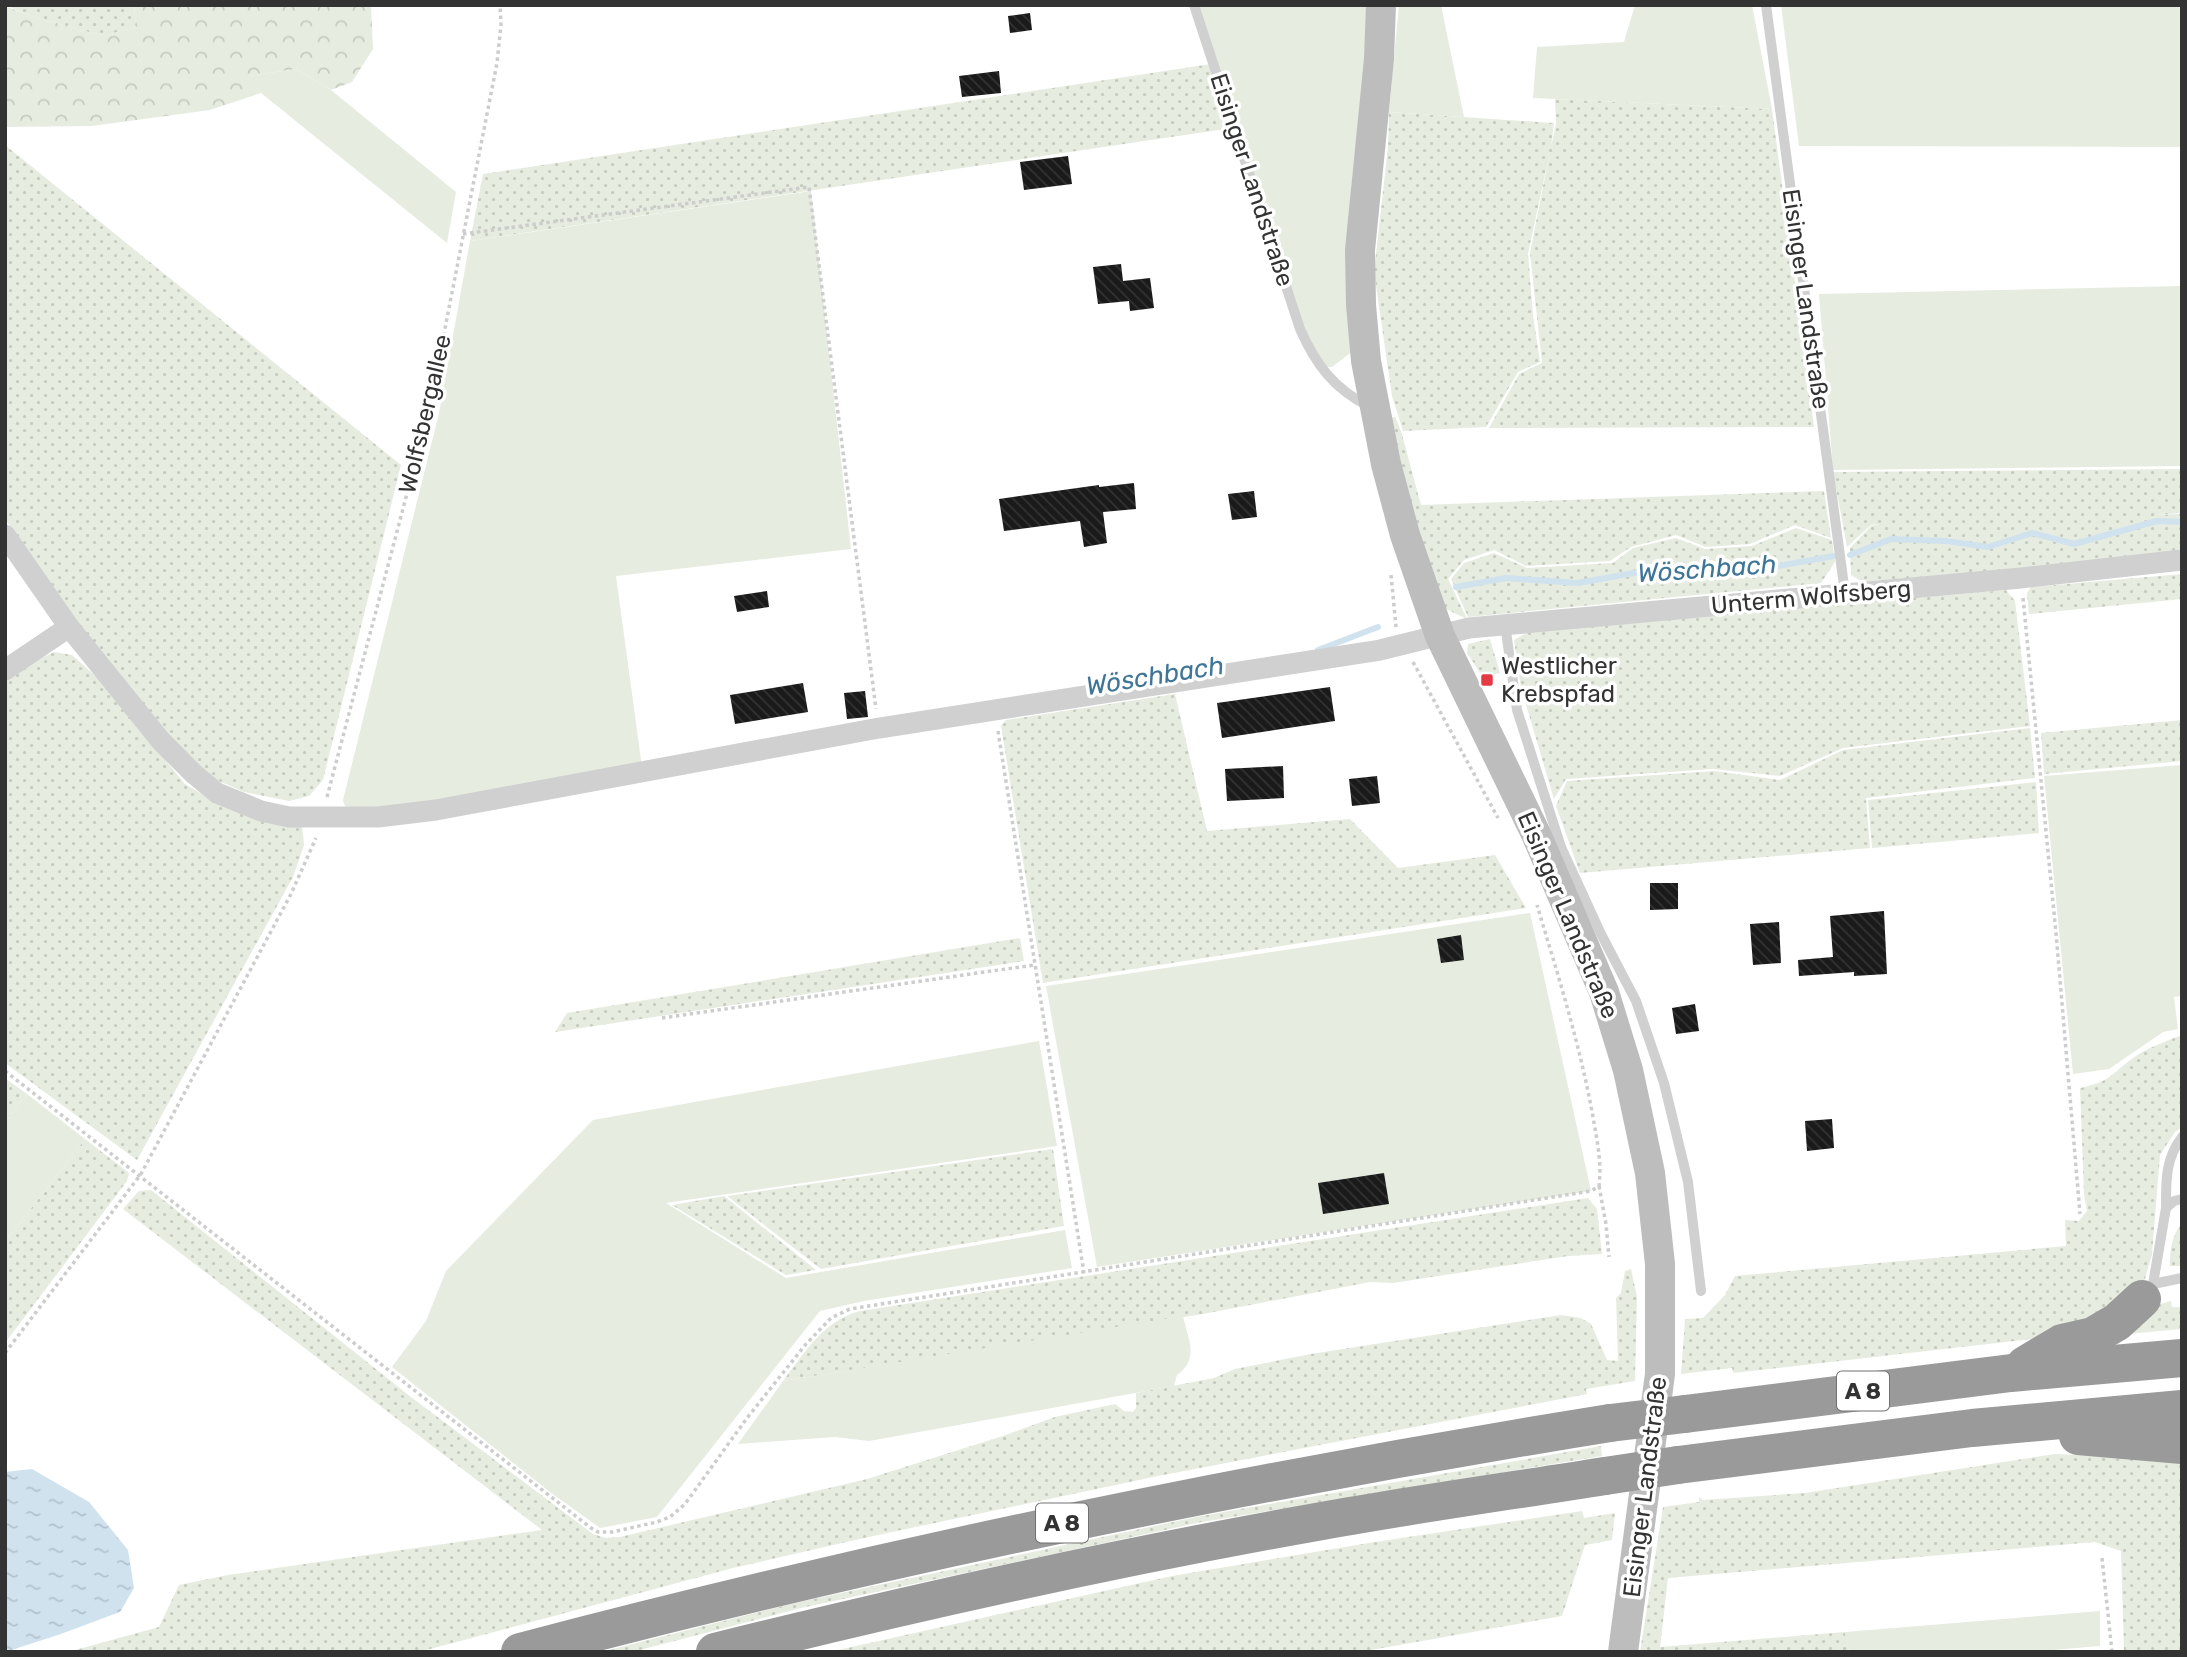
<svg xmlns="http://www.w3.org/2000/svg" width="2187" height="1657" font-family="Rubik,sans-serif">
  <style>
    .grass { fill: url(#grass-dots) }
    .forest { fill: url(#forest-crowns) }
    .garden { fill: #e6ecdf }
    .water { fill: url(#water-ripples) }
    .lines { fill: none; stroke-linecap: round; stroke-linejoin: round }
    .stream { stroke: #cfe2ee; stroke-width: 6 }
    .building { fill: url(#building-back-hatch) }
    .path { stroke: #cdcdcd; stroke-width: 3.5; stroke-dasharray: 3.5 3.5; stroke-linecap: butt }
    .service { stroke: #d0d0d0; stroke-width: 10 }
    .minor { stroke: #d0d0d0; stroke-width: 21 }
    .secondary { stroke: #bdbdbd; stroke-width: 30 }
    .motorway { stroke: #9a9a9a; stroke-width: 38 }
    .motorway-bridge { stroke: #9a9a9a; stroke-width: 38 }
    .poi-dot { fill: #e63946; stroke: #fff; stroke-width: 2.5 }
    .labels { text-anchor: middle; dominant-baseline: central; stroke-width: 7; stroke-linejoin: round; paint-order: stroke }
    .shield { fill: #fff; stroke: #707070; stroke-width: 2 }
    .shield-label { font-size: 23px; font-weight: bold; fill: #333 }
    .street-label { font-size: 24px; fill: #333; stroke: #fff }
    .poi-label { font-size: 24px; fill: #333; stroke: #fff; text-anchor: start }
    .water-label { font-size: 26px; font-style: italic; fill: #3f7597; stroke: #fff }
  </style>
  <defs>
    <pattern id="grass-dots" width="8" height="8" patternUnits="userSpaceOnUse" patternTransform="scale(1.75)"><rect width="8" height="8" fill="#e6ecdf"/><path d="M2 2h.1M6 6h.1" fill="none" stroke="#c6cbc0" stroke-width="1.8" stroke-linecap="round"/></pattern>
    <pattern id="forest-crowns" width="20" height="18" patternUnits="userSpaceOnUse" patternTransform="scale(1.75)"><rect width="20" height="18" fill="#e6ecdf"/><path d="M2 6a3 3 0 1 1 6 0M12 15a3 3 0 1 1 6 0" fill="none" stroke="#c6cbc0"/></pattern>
    <pattern id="water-ripples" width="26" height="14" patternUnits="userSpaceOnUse" patternTransform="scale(1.75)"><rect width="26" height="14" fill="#cfe2ee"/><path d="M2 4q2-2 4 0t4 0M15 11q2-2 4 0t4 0" fill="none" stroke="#b2c2cd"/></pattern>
    <pattern id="building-back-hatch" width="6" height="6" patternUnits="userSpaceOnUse" patternTransform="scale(1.75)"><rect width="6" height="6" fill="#1a1a1a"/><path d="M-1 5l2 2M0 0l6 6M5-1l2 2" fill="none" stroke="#333"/></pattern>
  </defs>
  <rect width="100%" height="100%" fill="#fff"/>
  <g class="grass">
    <polygon points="5,5 134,5 136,27 103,36 31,16"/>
    <polygon points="1211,64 1232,128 470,241 483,174"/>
    <polygon points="1555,99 1772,109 1814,427 1489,428 1519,374 1542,363 1530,253 1550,151 1528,254 1533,315 1540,362 1518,372 1486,427 1403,431 1392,396 1374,272 1388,147 1389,112 1554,123 1551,147 1556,124"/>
    <polygon points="5,145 401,465 323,780 309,796 289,801 244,792 205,775 123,686 5,519"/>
    <polygon points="1395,417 1401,431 1421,505 1824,491 1831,538 1795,525 1750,544 1706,547 1676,535 1631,547 1610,561 1526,566 1494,550 1464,560 1448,579 1467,619 1444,608 1411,527 1385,419"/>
    <polygon points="2182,469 2182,513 2152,515 2182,514 2182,554 1862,582 1851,575 1850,548 1871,526 1879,524 1871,525 1847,547 1833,472"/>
    <polygon points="1796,528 1832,540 1835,562 1821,583 1468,617 1451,579 1464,563 1494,553 1527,568 1613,563 1633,548 1676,538 1705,549 1752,546"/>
    <polygon points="2182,574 2182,599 2029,614 2027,593 2031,587"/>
    <polygon points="2006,590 2015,601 2030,726 1843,748 1780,776 1713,769 1566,779 1554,799 1521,688 1514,640 1528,632"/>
    <polygon points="1490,639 1500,673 1483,677 1467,653 1468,644"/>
    <polygon points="54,652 72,655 100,680 185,784 212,800 302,826 304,845 293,877 137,1160 5,1063 5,681 33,662"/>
    <polygon points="1175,694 1207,831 1350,819 1398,868 1495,855 1526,908 1043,983 1001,726 1006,720"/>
    <polygon points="2182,720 2182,761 2044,774 2041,733"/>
    <polygon points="2030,728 2035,778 1866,798 1870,848 1580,873 1556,806 1567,781 1714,771 1780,780 1843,750"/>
    <polygon points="2036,782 2039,833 1872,848 1868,800"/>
    <polygon points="1020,938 1024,961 555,1032 567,1013"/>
    <path d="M2182,1035V1127L2175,1132L2160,1155L2152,1254L2145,1279L2137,1292L2067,1335L1733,1373L1732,1368L1681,1374L1685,1319L1703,1318L1725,1295L1735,1276L2066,1246L2065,1220L2079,1221L2087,1211L2084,1195L2080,1088C2113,1081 2111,1073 2136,1056C2150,1047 2166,1041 2182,1035Z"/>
    <polygon points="5,1078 27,1094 5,1122"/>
    <polygon points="85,1139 129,1173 127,1181 5,1343 5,1242"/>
    <polygon points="1053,1149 1064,1226 821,1269 727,1196"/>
    <polygon points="151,1190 411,1397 593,1534 606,1538 620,1537 867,1479 1006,1435 1055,1417 1115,1404 1124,1411 1133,1412 1136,1408 1136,1393 1214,1378 1235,1369 1311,1354 1561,1315 1581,1318 1591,1324 1607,1360 1618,1361 1616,1298 1621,1293 1625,1271 1631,1269 1637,1297 1635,1381 1586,1389 1587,1394 1158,1476 873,1536 733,1568 419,1652 68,1652 159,1627 179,1585 228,1575 542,1530 123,1209 139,1191"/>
    <polygon points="724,1196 816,1270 786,1275 672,1205"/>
    <path d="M1588,1198L1597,1209L1602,1254L1568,1256L1393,1283L1370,1282L1203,1314L783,1381C805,1352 823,1321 860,1311Z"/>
    <path d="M2182,1223V1266H2170C2169,1252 2172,1235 2182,1223Z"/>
    <polygon points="2171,1301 2172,1307 2182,1307 2182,1329 2126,1334 2150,1307"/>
    <polygon points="1601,1446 1602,1456 1202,1522 801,1608 632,1652 601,1652 799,1602 1201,1516"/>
    <polygon points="2055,1454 2182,1460 2182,1652 2124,1652 2121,1551 2095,1542 1668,1578 1660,1647 1845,1632 1849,1652 1640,1652 1663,1507 1699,1502 1699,1497 1703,1500 1805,1493"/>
    <polygon points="1582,1511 1584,1518 1615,1513 1612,1540 1585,1545 1562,1616 1360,1652 829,1652 1172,1576 1375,1542"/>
  </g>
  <polygon class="forest" points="134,5 371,5 373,49 352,82 331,90 296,69 249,76 261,93 210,110 92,126 5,127 5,6 31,16 103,36 136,27"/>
  <g class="garden">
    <path d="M1197,5H1371C1366,85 1350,164 1348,245C1347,280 1351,316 1353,351L1332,367H1326L1313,355Z"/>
    <polygon points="1399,5 1441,5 1464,117 1389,112"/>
    <polygon points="1635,5 1752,5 1772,109 1533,98 1537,47 1624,42"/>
    <polygon points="1781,5 2182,5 2182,147 1799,146"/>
    <polygon points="296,69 331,90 456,192 447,243 261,93 248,76"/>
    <polygon points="811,191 851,549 616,576 642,767 431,804 352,809 345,806 343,800 439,413 470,241"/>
    <polygon points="2182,286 2182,466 1833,470 1819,294"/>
    <polygon points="2182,765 2182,996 2174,997 2178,1029 2163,1032 2109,1069 2073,1074 2044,776"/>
    <polygon points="1530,913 1591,1191 1097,1267 1046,986"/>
    <polygon points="1039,1041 1057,1146 666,1203 786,1278 1065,1230 1072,1268 864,1301 820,1311 657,1517 600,1528 550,1492 392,1367 426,1321 446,1271 593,1120"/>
    <polygon points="27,1094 85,1139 5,1242 5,1122"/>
    <path d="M1183,1316C1188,1340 1200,1358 1177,1375L1174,1386L869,1441L835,1437L738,1444L783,1381Z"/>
    <polygon points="2100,1611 2100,1646 2028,1652 1849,1652 1845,1632"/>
  </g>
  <polygon class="water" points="32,1469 89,1502 128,1550 134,1588 120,1612 58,1635 5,1652 5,1472"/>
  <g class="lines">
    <g class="stream">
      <polyline points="1850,555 1891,539 1946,541 1988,547 2032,533 2074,544 2157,521 2182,522"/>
      <polyline points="1456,587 1506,578 1578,583 1656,569 1750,571 1834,556"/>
      <polyline points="1318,650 1378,627"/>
    </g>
  </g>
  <g class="building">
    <polygon points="1030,13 1032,30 1010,33 1008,16"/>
    <polygon points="999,71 1001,93 962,97 959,76"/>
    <polygon points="1068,156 1072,184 1024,190 1020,162"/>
    <polygon points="1121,264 1123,281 1150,278 1154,308 1130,311 1129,301 1098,304 1093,267"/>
    <polygon points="1134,483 1136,509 1103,512 1107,543 1084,547 1080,521 1004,531 999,499 1099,485 1099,487"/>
    <polygon points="1254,491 1257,517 1232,520 1228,494"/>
    <polygon points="767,591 769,607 737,612 734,596"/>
    <polygon points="803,683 808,712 735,724 730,695"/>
    <polygon points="1330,687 1335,721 1222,738 1217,703"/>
    <polygon points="865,691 868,717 847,719 844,693"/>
    <polygon points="1283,766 1284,798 1227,801 1225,769"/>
    <polygon points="1377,776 1380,803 1352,806 1349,779"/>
    <polygon points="1650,883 1678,883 1678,909 1650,910"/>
    <polygon points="1884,911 1887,974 1854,976 1854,972 1799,976 1798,960 1833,957 1830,916"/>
    <polygon points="1779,922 1781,963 1753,965 1750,924"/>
    <polygon points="1461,935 1464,960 1441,963 1437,939"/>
    <polygon points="1695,1004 1699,1031 1676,1034 1672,1008"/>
    <polygon points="1832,1119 1834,1148 1807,1151 1805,1121"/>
    <polygon points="1384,1173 1389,1204 1323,1214 1318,1183"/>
  </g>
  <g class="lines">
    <g class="path">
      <polyline points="463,234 809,187 876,709"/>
      <polyline points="1391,575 1396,627"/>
      <polyline points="2023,598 2056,933 2080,1214"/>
      <polyline points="1413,662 1498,818"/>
      <polyline points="998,731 1084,1273"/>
      <polyline points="327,797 429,410 497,63 501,25 500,5"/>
      <polyline points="662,1018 1034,965"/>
      <path d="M5,1071L591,1528L598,1532H612L657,1522L670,1517L685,1504L747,1418L806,1344L831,1318L850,1309L1591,1191L1599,1186C1602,1163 1597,1140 1593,1117C1580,1045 1558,975 1537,905"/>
      <polyline points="1599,1186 1606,1224 1609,1257"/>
      <polyline points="5,1353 141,1174 291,894 316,838"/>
      <polyline points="2102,1558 2112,1652"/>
    </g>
    <g class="service">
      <path d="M1194,5L1300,329C1316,365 1334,389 1370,407"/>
      <polyline points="1766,5 1845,593"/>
      <polyline points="1505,624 1517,710 1561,847 1601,934 1636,1001 1664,1083 1688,1182 1701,1291"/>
      <path d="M2166,1208C2166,1182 2165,1159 2182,1137"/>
      <polyline points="2153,1284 2182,1278"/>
      <polyline points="2145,1295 2153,1284 2166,1208 2174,1201 2182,1199"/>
    </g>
    <g class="minor">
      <polyline points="5,535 69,627 161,741 194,774 217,793 261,811 289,817 378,817 436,810 879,728 1380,650 1469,628 2021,578 2182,560"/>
      <polyline points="5,670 69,627"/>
    </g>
    <polyline class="secondary" points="1381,5 1379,59 1360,250 1361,305 1366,361 1386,464 1405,535 1440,636 1536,834 1604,992 1628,1070 1650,1173 1660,1264 1660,1374 1623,1652"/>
    <g class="motorway">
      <polyline points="2025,1365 2062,1343 2093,1336 2117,1322 2142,1299"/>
      <polyline points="1685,1414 2011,1373 2182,1358"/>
      <polyline points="2078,1436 2182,1445"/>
      <polyline points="1678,1465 1972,1428 2182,1409"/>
      <path d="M520,1652C880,1557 1243,1482 1610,1423"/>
      <path d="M715,1652C916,1602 1118,1557 1322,1521C1416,1504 1510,1491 1605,1476"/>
    </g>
    <g class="motorway-bridge">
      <polyline points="1610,1423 1685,1414"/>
      <polyline points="1605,1476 1678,1465"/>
    </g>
  </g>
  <rect class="poi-dot" x="1480" y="673" width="14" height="14" rx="3.5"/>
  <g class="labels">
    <g class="shield">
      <rect x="1837" y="1371.5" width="52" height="39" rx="5"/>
      <rect x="1036" y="1503.5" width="52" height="39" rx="5"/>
    </g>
    <g class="shield-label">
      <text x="1863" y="1391">A 8</text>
      <text x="1062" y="1523">A 8</text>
    </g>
    <g class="street-label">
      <text transform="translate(1252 180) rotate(72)">Eisinger Landstraße</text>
      <text transform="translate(1806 299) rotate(82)">Eisinger Landstraße</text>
      <text transform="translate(425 414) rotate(-77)">Wolfsbergallee</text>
      <text transform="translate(1811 597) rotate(-5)">Unterm Wolfsberg</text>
      <text transform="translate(1568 915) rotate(67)">Eisinger Landstraße</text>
      <text transform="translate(1645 1487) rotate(-83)">Eisinger Landstraße</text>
    </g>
    <g class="poi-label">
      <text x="1501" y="666">Westlicher<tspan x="1501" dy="28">Krebspfad</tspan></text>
    </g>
    <g class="water-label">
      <text transform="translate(1707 569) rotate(-4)">Wöschbach</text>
      <text transform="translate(1155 676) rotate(-9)">Wöschbach</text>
    </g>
  </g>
  <rect width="2187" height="1657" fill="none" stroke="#333333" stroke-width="14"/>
</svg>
